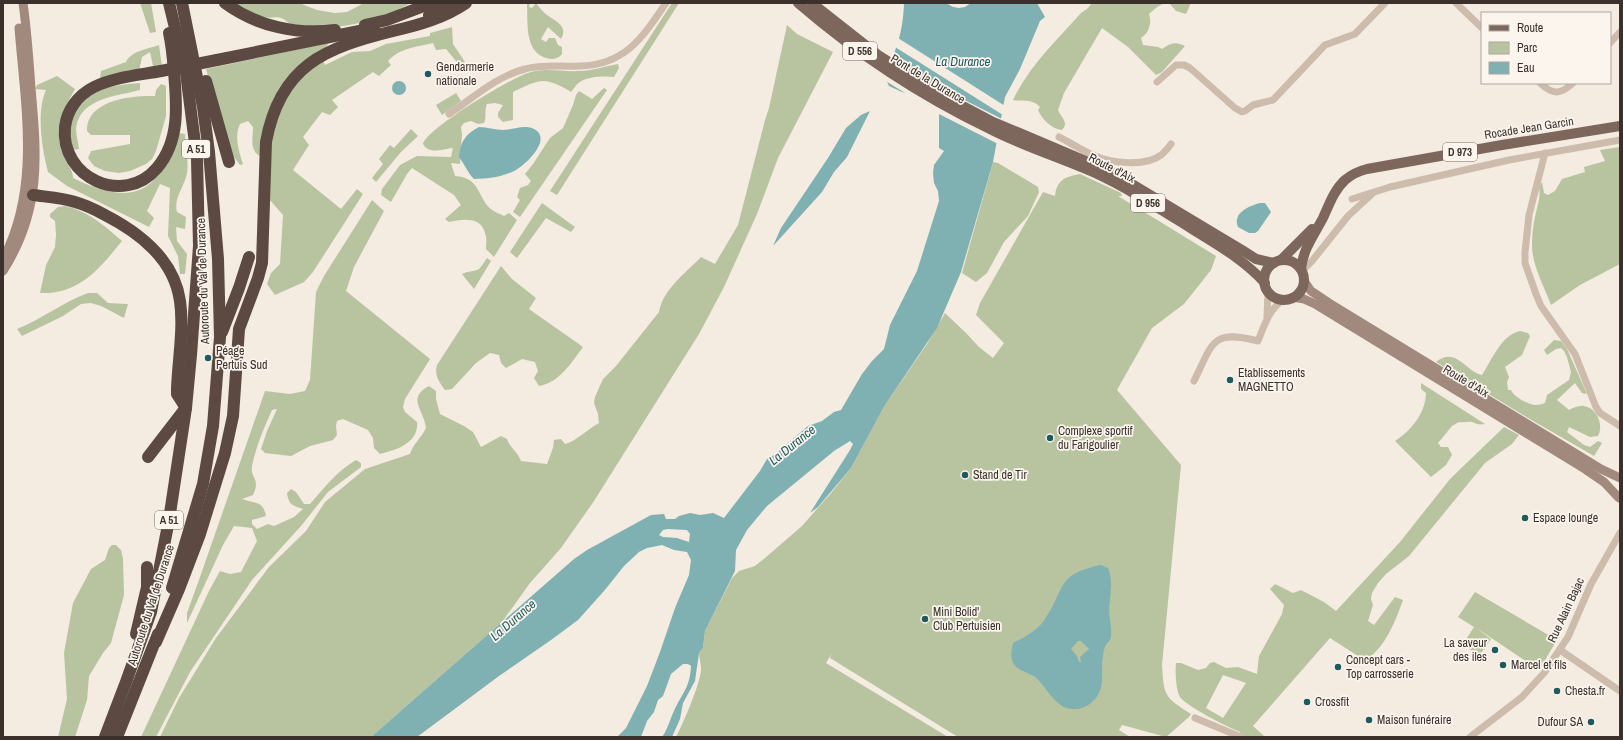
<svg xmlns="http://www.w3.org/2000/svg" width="1623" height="740" font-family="'Archivo Narrow',sans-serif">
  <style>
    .green { fill: #b8c4a0; fill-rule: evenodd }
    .water { fill: #7fb0b2; fill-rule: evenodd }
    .pier { fill: #f4ebe1 }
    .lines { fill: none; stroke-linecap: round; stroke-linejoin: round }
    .street { stroke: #cdbbac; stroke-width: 7 }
    .secondary { stroke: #a18a7d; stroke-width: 9 }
    .primary { stroke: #7d675c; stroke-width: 10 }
    .highway { stroke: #5c4a42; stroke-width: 12 }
    .highway-bridge { stroke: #5c4a42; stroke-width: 12 }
    .poi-dot { fill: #1f5a5e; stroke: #fbf5ee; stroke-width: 1.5 }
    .labels { text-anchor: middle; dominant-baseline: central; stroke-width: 3.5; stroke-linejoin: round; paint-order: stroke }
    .shield { fill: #fbf5ee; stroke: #756b66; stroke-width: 1 }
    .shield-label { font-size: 11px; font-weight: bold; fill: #3b302b }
    .poi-label { font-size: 12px; fill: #3b302b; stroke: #fbf5ee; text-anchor: start }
    .street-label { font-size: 12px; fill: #3b302b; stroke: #fbf5ee }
    .water-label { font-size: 13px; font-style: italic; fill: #1f5a5e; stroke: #fbf5ee }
  </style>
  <rect width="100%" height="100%" fill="#f4ebe1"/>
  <g class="green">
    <polygon points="140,3 151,3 156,32 150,33"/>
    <path d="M232,3H299L317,10L335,13L347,12L364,3H411C376,23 331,33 292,24C287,23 285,19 281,18C276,16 269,19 263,17C252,14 242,8 232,3Z"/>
    <path d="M527,3H530L529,7L532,8L536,3C539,7 543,12 547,15C555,21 569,26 561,39L548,27L541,39L546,42L549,38H555L558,45L562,47V54C558,59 552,60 546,58C524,51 528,22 527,3Z"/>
    <polygon points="672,3 679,3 557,195 550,191"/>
    <path d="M1092,3H1191L1186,14L1176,11L1169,3C1160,3 1155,9 1149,14C1152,23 1149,33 1141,38L1143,45L1158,47L1162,49C1170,43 1175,41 1185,46L1162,72L1156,75L1128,47L1102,28L1064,93L1058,110C1062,119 1069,122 1062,130C1051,129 1042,119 1038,110L1040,107C1032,98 1023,102 1013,100C1029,66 1056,41 1081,13L1087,9Z"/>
    <path d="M787,25L797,34L833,52L778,158L757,214L724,287L699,334L594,501L561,548L530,583L502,622L371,737H160L179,698L216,638L269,567L306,531L325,502L365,469L410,454C413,444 422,437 426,428C424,410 406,398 429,386L436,391V399L440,414L464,426L473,432L481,447L501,436L507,439C510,448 518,452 521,461L547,464L553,448L554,440L561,439L565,444C575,442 588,429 599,423L598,414L594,403L595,397L603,379L616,366L659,312C663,289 686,273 701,257L715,264L738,225L765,120L769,108Z"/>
    <path d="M452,27L453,44L465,62L460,66L446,49L436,50L433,43C416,47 400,48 388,61L391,65L379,76L373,72L332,100L338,107L330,115L322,112L303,137L309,145L293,170L341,209L357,189L363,194L313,272L304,282L275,295L267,284L271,273L280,264L283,215L269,199V153L274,126L282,104L302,76L323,61L325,65L352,52L370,51L386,44L430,36V33Z"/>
    <path d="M329,43L326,47C317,53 306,59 298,66C270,91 265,121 260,156C249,150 253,139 253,127L248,121L240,124C234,136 239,152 243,164L240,165L231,153L206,69Z"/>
    <path d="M159,45L162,67L153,66L150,52L142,57L139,71L100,78L101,71L126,62C131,51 148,49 159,45Z"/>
    <path d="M618,64L619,68L614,77C604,76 589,76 580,82C576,84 574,89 571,92C565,88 557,84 550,82C538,78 524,87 513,92V120L503,122L498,117V113L503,105L495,103L487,104C484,111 487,117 484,123L478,124L471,121L464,123L461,127L462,134L460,164L451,163L455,176C476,178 476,188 486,204C490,210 498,213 504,216L509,213L517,220L494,257L486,249C486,244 487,237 485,233C481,216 462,219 449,222L445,219L461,205L454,195L412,168L407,174L391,202L381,195L382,189L400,165L417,156L451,157L453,148C443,149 429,155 423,144C428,128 509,79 528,73C544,67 562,72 579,71C593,71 605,66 618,64Z"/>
    <path d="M57,76L75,89C63,110 53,132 64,156C67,164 73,170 73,178C100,191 136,205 158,175C167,163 172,146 178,133L185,134C185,145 189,162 187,173C185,186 173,198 177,212L186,217L185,229L176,227L177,241L187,254L185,274H180L178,256L168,236L170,188L160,184L147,211L154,218L149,227L67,186L48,172C42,149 36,112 46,90L35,89L37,85Z"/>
    <path d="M140,83V90C117,96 80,98 76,128C76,134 78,142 79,149L73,150C72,145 71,140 70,135C69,116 86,94 103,89C115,85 128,84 140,83Z"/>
    <path d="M161,84L166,86V116L156,151L152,159L146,164L130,171L119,173L105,171L94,166L88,158L91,151L130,144V135H91L87,131C86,100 132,95 155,96L156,90Z"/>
    <polygon points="604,88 607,90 520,217 513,212 520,200 517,197 520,188 528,185 531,181 525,174 533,164 550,138 563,128 573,105 576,95 579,91 592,99"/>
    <polygon points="456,93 461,101 442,115 436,105"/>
    <polygon points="411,129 418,136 401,152 376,182 372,178 383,164 379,159 390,145 394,148"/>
    <path d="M1620,147V264L1580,285L1551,305C1544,286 1532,265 1532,245C1532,236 1533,226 1535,217C1537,206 1541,198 1539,187L1542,182L1544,193L1548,195L1555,191L1562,179L1585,172L1584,167L1605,161L1600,150Z"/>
    <polygon points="993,162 998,163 1038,187 1039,192 1028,216 1004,242 987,273 976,282 962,273"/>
    <path d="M1080,174L1121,193L1122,196H1118L1216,256L1211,270L1184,304L1152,328L1117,390L1181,465L1162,665C1164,696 1164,697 1191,714L1189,717L1166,737L1122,725L1119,730L1130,737H958L830,658L832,653L826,663L948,737H676C682,726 702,680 701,668C701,663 699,658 699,653L703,648L705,631L732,578L739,571L755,566L765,558L802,526L831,493L851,468L885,405L927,344L945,313L966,333L979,347L993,358L1004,343L976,315L980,303L1043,192L1055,196C1057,180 1064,177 1080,174Z"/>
    <path d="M372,200L384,211L354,267L346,291L430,359L405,399L403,407L405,412L417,422C419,443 397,450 380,454L374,448L373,438L368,430L343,419L337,421L336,426L337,435L333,440L310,446L291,456L265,453L261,449L267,431L277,409L272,410C264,428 256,446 252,466C250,479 261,478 253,495L242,499C255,504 263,500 266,516L252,520V524L257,529L268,524L274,526L294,517L303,509C293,505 289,506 287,493L291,489L296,492L304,504H310C324,488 337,471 356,460L361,463V467L328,492L301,526L252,580L190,672L156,737H141L209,591L220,571L230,574L241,572L257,541L252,528L234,526L223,545L187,623V613L200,577L265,391L290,394L305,391L310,380L316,292L324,276Z"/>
    <polygon points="542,203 575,227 571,232 546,218 517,258 510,252"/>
    <path d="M65,206C88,211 105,226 122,241C100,268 79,295 40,293L46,265L55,247L56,235L55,221L50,217V214L58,207Z"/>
    <path d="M487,258L491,261L474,289L462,274C468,271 476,271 479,269C482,266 485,261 487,258Z"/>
    <path d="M501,266L512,279L536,298L529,309L583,347C572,362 559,383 539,386L534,378L538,371L535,362L522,359L506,368L501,363L499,355L490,353L476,363L452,389L445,390C439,382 434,375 437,365Z"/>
    <path d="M88,293H97L108,303L128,304L124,318L101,306L91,303L81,304L63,316L22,336L17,329C42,319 63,302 88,293Z"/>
    <path d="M1520,331L1528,333L1530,336L1522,355L1505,367L1509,377L1507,382L1508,390H1511C1514,397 1527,404 1535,405C1538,405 1542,404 1545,403L1547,395L1569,380L1571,372L1567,357L1564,351L1561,348L1556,349L1547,355L1544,350L1554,340L1561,341L1567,349L1587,394L1582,393L1575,383L1557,400L1569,410C1573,408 1579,405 1584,406C1597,408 1604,425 1598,436L1590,437L1569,427L1567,432L1584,445L1590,447L1598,441L1602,443L1594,456L1528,418L1436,362C1456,346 1465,371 1482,375C1492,360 1501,335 1520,331Z"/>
    <path d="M1421,383L1485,424C1477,425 1478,424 1472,422C1468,421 1463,423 1459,422L1452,426L1438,443L1441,447H1448L1452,455L1446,465L1431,477L1395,441C1411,431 1426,412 1426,393L1421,389Z"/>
    <path d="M1504,427L1519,435L1512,444L1485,463L1409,556L1386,574L1378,583L1372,593L1371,599L1373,605L1368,621L1374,625L1395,597L1403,600C1395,622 1385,649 1364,661L1358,656L1330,638L1253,726L1265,737H1241L1240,732C1226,726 1189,708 1180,697C1176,691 1175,671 1176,663H1181L1198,670L1206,668L1210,663L1214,662L1226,668L1238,667L1257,674L1259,656L1282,614L1284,605L1270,589L1275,584L1293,593L1301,590L1324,602L1336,611L1400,542L1450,479ZM1223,675L1246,683L1223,718L1206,708Z"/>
    <polygon points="112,545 116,545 121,550 123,559 124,595 111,643 103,653 89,676 87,700 75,737 58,737 67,699 64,653 73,603 91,569 105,560 109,548"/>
    <polygon points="1475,592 1557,640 1539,670 1475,627 1491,639 1479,656 1463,644 1474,627 1458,617"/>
  </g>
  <g class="water">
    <path d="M904,3H946L953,7L959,8L965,7L971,3H1037L1045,17L1040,21L1020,69L1005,97L993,162L961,272L937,328L885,405L851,468L818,507L810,513L850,450L853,444L850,441L834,451L767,506L747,530L736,550L735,571L705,631L703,648L699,653L695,681L683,703L680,719L672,737H662C668,729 670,719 674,711C682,693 690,688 691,666L688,664H683L671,674L663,696L658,700L654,712L647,721L641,737H617L626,728L647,686L660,652L675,608L689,575L691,560L687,552L674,550L662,545L647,548L639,552L624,566L604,591L578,620L551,640L499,676L417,737H371L574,559L587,550L651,515L664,514L666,519H675L679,516L690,513L700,515L713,513L724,518L760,471L767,459L774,455L808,426L822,421L834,412L841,410L862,374L872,361L884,349L890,325L917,271L939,201L938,191L934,183L933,173L934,165L944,151L939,148V112L917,96L902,92L889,86L885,77C896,49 903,34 904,3ZM668,529L687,530L690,534L689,542L677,538L663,537L659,535L663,530Z"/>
    <circle cx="399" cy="88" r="7"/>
    <polygon points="870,111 847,157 834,172 822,192 773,246 781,228 828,158 846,128 861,115"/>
    <path d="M479,127C487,127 495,130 503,130C513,130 524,124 534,129C553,139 526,164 516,170C503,177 488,179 474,179C468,173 465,165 459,157C461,142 464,135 479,127Z"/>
    <path d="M1260,203H1265L1271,212L1258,231L1255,233H1249L1238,227C1232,213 1249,206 1260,203Z"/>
    <path d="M1101,565L1108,568C1114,582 1109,598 1109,613C1110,621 1112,629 1111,637C1110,641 1108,642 1106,645C1104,648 1103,653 1103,657C1100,669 1105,681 1099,693C1095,701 1086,709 1075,709C1056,711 1047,686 1034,676C1030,674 1026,673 1023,671C1010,666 1010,655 1013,643C1025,637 1037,631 1045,619C1066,588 1056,574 1101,565ZM1078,641H1081L1089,649L1080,657L1081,662H1079L1077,656L1071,649Z"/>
  </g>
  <g class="pier">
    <polygon points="898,38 1005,106 1003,115 895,47"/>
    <polygon points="891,56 941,88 1002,119 998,144 937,113 926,103 910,96 884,80 883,77"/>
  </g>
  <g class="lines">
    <g class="street">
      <polyline points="1456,3 1482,28"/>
      <polyline points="1610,43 1620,32"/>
      <polyline points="1157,82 1176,65 1184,65 1190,68 1235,108 1242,112 1245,111 1253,105 1273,100 1325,45 1355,34 1385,3"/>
      <path d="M1540,83C1553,95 1560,95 1573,83"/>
      <path d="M449,114C473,98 497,76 525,69C543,64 561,67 580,66C625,65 643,37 666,3"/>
      <path d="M1059,137C1071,143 1083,151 1095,156C1111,163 1146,167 1161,155C1165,152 1168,148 1171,144"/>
      <polyline points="1545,153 1529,215 1525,252 1525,263 1536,294 1541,306 1575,354 1596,407 1600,413 1620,426"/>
      <polyline points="1352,199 1390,187 1509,160 1620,140"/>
      <polyline points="1302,271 1312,261 1348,216 1372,194"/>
      <polyline points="1267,317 1268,291"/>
      <path d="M1194,381C1213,343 1211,329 1258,341C1264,326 1269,309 1284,299"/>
      <polyline points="1560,650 1620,691"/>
      <polyline points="1195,718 1241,737"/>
      <polyline points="1470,737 1522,697 1544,673 1568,637 1591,584 1620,533"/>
    </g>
    <g class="secondary">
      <path d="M3,259C41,188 25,105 19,28"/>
      <path d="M3,271C42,210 37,156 31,88C29,60 27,31 23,3"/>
      <polyline points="1304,281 1311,291 1329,303 1601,469 1620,478"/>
      <polyline points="1293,297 1304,299 1315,304 1585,469 1604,482 1619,498"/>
    </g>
    <g class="primary">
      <path d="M798,3C856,53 921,96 990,129C1023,146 1059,157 1093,172C1128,188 1160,209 1192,229C1218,245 1244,260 1265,283"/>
      <polyline points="812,3 878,55 938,93 991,121 1112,172 1242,250 1256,259 1274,263"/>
      <polyline points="1281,260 1312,229"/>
      <circle cx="1284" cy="280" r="20"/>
      <path d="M1301,269C1303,249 1314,235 1323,218C1329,205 1334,190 1345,180C1352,174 1359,171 1367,169L1502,145L1620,126"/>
    </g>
    <g class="highway">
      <path d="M225,3C256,26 297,35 335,30"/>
      <polyline points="429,15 450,3"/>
      <polyline points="365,25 387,20 432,3"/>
      <polyline points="217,60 374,28"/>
      <path d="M161,71C140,75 114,77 94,87C78,95 67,110 65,127C60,178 124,207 157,168C180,141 177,105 174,72C173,59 172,46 169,33"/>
      <polyline points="206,81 229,162"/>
      <path d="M33,195C47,197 62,198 75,202C86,205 96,210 105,215C140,233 174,259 180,301C184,329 178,360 177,389V394L186,408"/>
      <polyline points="222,332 239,288 249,257"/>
      <polyline points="148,457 185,409"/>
      <polyline points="172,588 203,484 213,426 220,337 218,259 209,152 203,107 182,3"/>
      <polyline points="136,634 147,587 147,567"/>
      <path d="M156,642L179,589L200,534L225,453L233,416L239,329L258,278L262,263L266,142C280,65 325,48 393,31C419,25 444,18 466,3"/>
      <polyline points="105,737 126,682 151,612 169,520 186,408 191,355 199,246 197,159 186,73 169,3"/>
      <polyline points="117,737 158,634"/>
    </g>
    <polyline class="highway-bridge" points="161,71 217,60"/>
  </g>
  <g class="poi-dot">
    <circle cx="428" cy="74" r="4"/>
    <circle cx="208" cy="358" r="4"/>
    <circle cx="1230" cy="380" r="4"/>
    <circle cx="1050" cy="438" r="4"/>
    <circle cx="965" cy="475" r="4"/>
    <circle cx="1525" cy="518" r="4"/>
    <circle cx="925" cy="619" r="4"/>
    <circle cx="1495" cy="650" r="4"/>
    <circle cx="1503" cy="665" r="4"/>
    <circle cx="1338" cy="667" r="4"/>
    <circle cx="1557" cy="691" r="4"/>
    <circle cx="1307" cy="702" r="4"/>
    <circle cx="1369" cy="720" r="4"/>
    <circle cx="1591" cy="722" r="4"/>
  </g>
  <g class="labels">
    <g class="shield">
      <rect x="843" y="42" width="34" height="18" rx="3"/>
      <rect x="182" y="140" width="28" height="18" rx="3"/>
      <rect x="1443" y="143" width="34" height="18" rx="3"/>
      <rect x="1131" y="194" width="34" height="18" rx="3"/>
      <rect x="155" y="511" width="28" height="18" rx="3"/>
    </g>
    <g class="shield-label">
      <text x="860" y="51">D 556</text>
      <text x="196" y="149">A 51</text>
      <text x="1460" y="152">D 973</text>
      <text x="1148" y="203">D 956</text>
      <text x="169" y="520">A 51</text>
    </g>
    <g class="poi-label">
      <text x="436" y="67">Gendarmerie<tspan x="436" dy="14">nationale</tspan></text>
      <text x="216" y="351">Péage<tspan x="216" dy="14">Pertuis Sud</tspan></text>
      <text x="1238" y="373">Etablissements<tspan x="1238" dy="14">MAGNETTO</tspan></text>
      <text x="1058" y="431">Complexe sportif<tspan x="1058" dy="14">du Farigoulier</tspan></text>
      <text x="973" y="475">Stand de Tir</text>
      <text x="1533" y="518">Espace lounge</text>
      <text x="933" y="612">Mini Bolid'<tspan x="933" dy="14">Club Pertuisien</tspan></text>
      <text x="1487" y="643" text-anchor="end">La saveur<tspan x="1487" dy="14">des iles</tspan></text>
      <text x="1346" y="660">Concept cars -<tspan x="1346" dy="14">Top carrosserie</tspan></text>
      <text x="1511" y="665">Marcel et fils</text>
      <text x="1565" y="691">Chesta.fr</text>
      <text x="1315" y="702">Crossfit</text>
      <text x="1377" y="720">Maison funéraire</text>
      <text x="1583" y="722" text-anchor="end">Dufour SA</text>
    </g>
    <g class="street-label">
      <text transform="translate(928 79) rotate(31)">Pont de la Durance</text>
      <text transform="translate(1529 128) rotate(-9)">Rocade Jean Garcin</text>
      <text transform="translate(1112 168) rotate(27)">Route d'Aix</text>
      <text transform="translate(203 281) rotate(-92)">Autoroute du Val de Durance</text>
      <text transform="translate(1466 381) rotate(31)">Route d'Aix</text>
      <text transform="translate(151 605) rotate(-72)">Autoroute du Val de Durance</text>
      <text transform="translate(1566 610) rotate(-65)">Rue Alain Bajac</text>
    </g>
    <g class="water-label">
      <text x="963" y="61">La Durance</text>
      <text transform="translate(792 445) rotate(-39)">La Durance</text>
      <text transform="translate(513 620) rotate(-41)">La Durance</text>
    </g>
  </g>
  <rect width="1623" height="740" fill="none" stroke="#3b302b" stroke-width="8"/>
  <rect x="1481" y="12" width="130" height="72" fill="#fbf5ee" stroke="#aea6a0"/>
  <rect x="1489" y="25" width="20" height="6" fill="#7d675c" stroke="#aea6a0"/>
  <text x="1517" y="32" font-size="12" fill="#3b302b">Route</text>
  <rect x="1489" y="42" width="20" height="12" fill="#b8c4a0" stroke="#aea6a0"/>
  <text x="1517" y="52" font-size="12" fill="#3b302b">Parc</text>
  <rect x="1489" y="62" width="20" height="12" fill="#7fb0b2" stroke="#aea6a0"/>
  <text x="1517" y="72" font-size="12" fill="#3b302b">Eau</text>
</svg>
